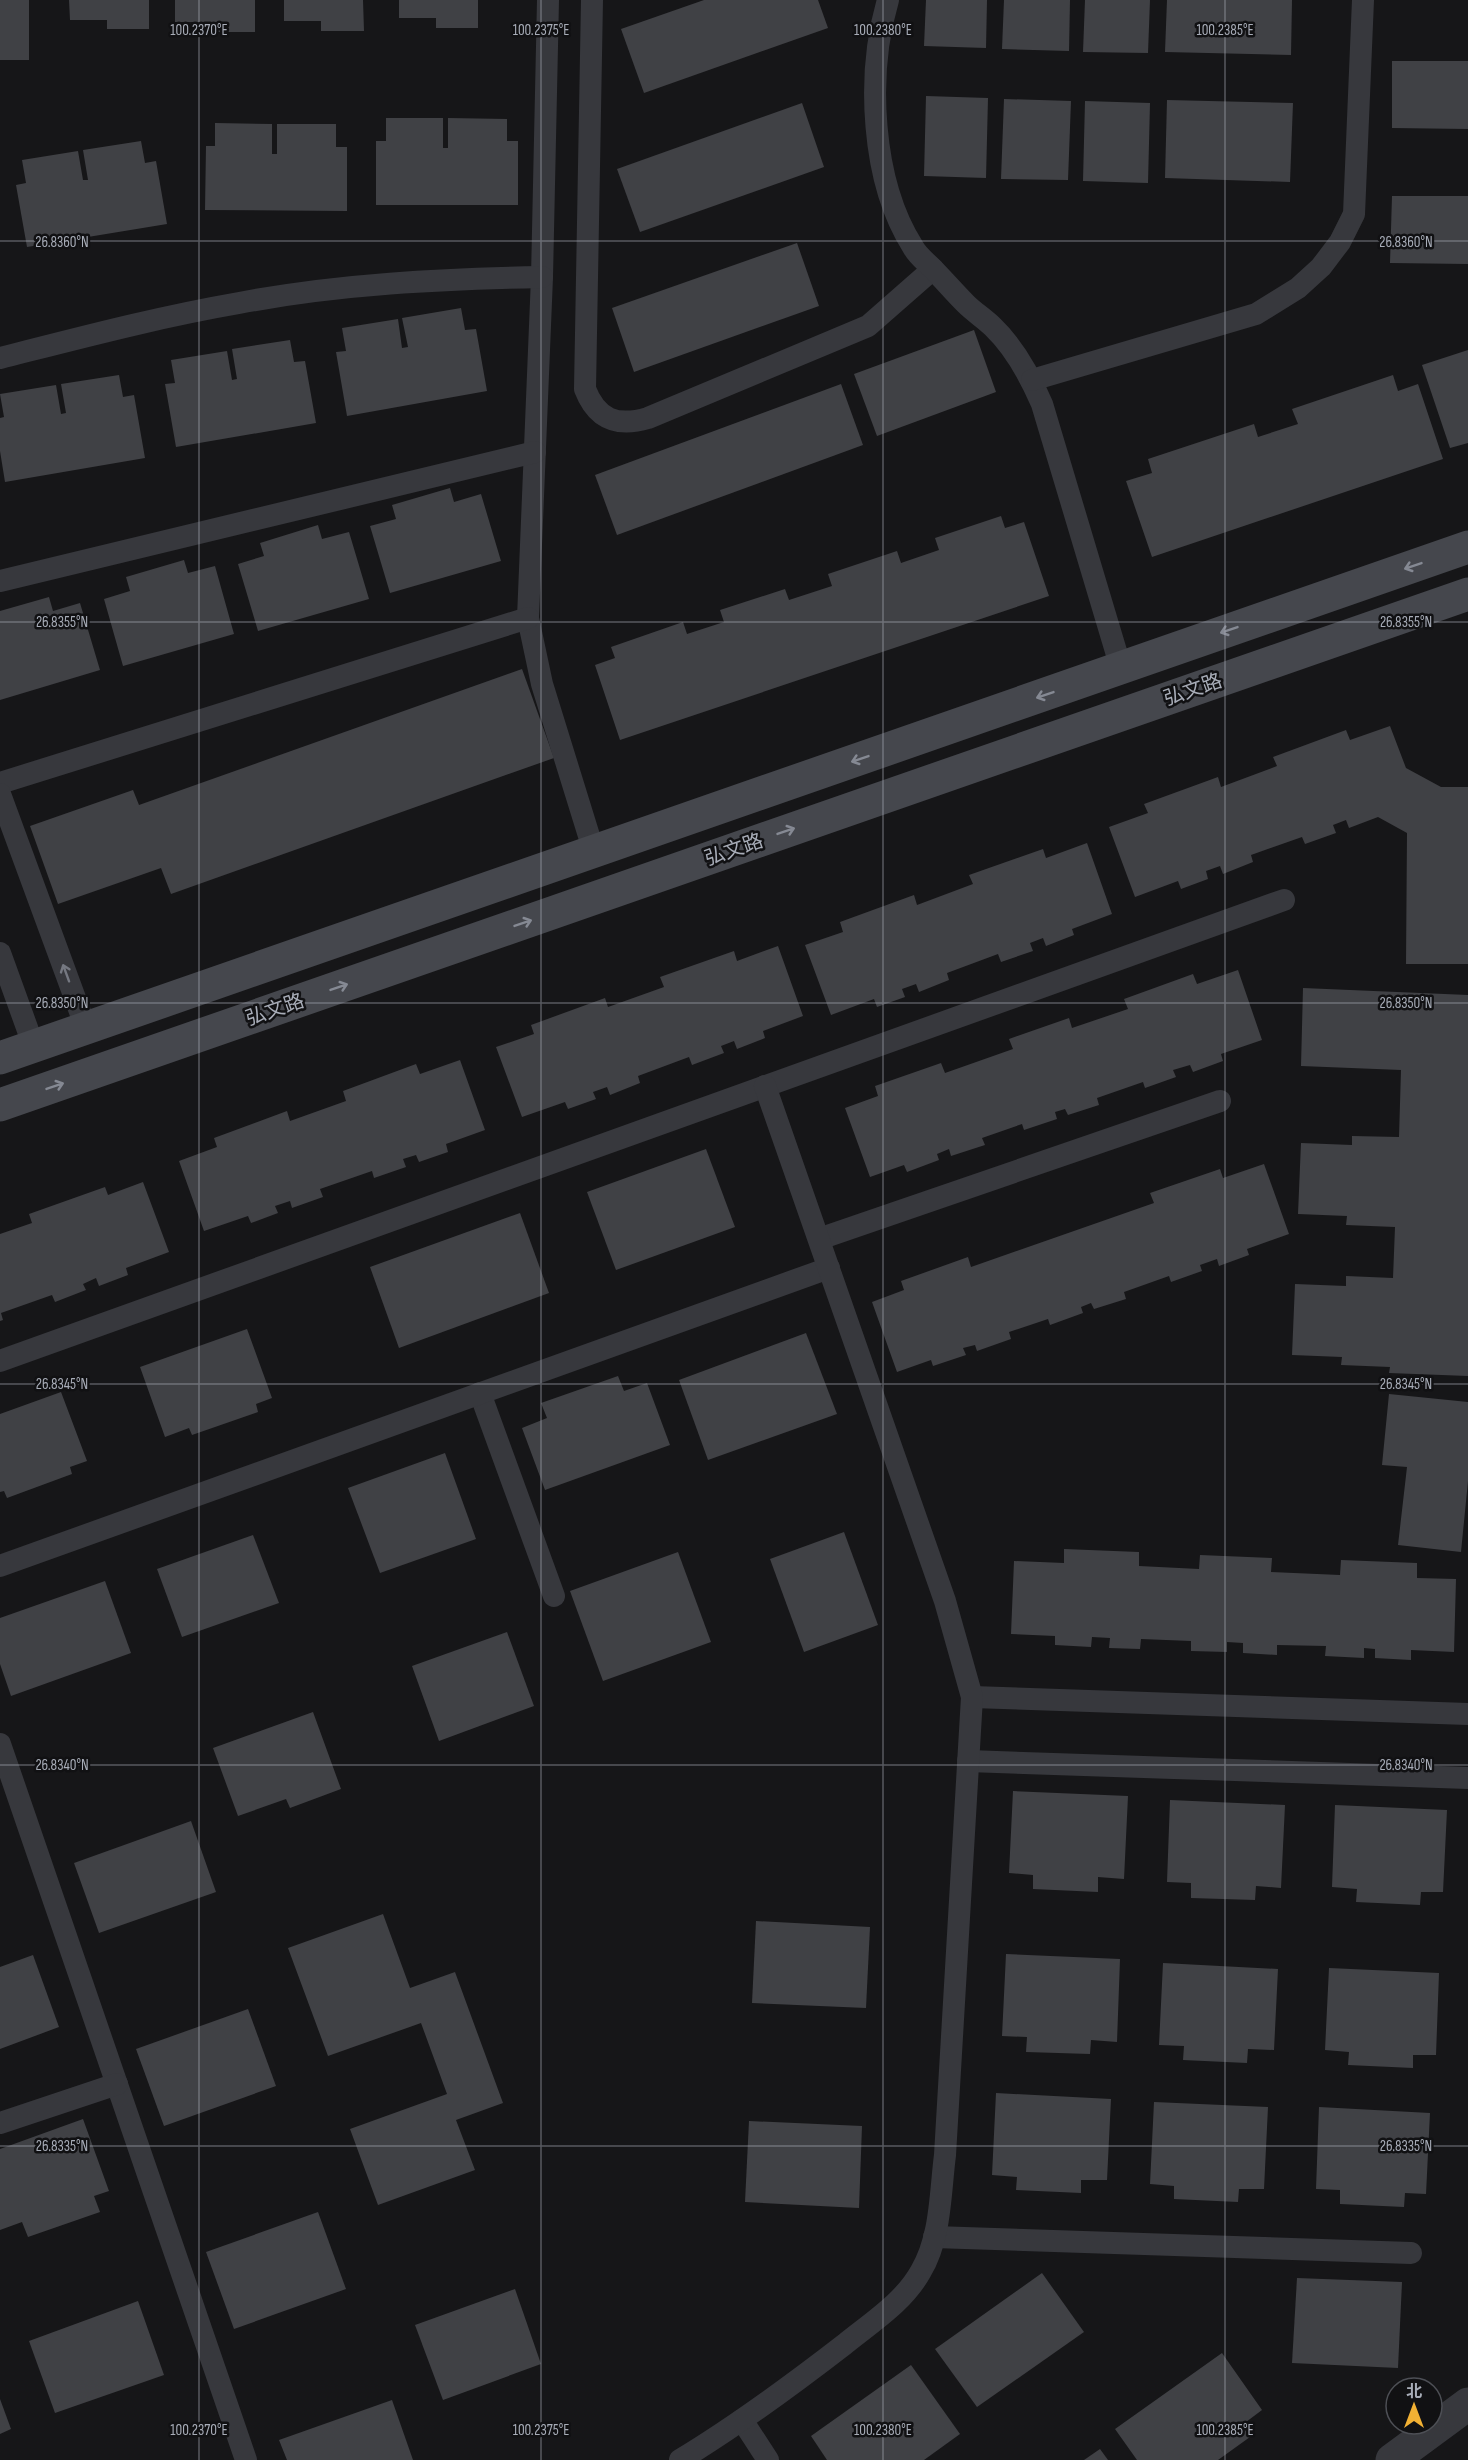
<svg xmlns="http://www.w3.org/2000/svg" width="1468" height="2460" font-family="'Sofia Sans Condensed','Noto Sans SC',sans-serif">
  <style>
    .building { fill: #404145 }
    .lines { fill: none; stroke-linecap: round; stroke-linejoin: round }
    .lane { stroke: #37383d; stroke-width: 22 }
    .street { stroke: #37383d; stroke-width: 33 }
    .secondary { stroke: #45474d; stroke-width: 33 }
    .oneway { stroke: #858993 }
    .oneway2 { stroke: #757881 }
    .ticks { fill: none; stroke: #a8adb8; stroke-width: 1.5; stroke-opacity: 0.45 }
    .labels { text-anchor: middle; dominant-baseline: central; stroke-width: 5; stroke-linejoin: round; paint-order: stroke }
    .street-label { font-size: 20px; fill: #a8adb8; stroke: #111113 }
    .ticks-label { font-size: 15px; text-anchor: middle; fill: #a8adb8; stroke: #111113; stroke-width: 5; stroke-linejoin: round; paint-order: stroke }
  </style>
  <rect width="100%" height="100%" fill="#161618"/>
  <g class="building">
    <rect x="0" y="0" width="29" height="60"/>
    <polygon points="69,0 149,0 149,29 107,29 107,20 70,20"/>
    <polygon points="175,0 255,0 255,32 212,32 212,22 175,22"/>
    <polygon points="284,0 363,0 364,31 321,31 321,21 284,21"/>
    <polygon points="399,0 478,0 478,28 436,28 436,18 399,18"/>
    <polygon points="704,0 818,0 828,28 644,93 621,29"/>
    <polygon points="926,0 987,0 986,48 924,46"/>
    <polygon points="1004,0 1070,0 1069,51 1002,49"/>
    <polygon points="1085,0 1150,0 1148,53 1083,52"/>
    <polygon points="1167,0 1292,0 1291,55 1165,52"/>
    <polygon points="1392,61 1468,61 1468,129 1392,128"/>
    <polygon points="926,96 988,98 986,178 924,176"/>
    <polygon points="1004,99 1071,101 1068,180 1001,179"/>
    <polygon points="1167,100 1293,103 1290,182 1165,178"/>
    <polygon points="1085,101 1150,103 1148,183 1083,181"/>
    <polygon points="802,103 824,167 640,232 617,169"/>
    <polygon points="386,118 443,118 443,148 448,148 448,118 507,119 507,141 518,141 518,205 376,205 376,141 386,141"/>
    <polygon points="215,123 272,124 272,154 277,154 277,124 336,124 336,147 347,147 347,211 205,210 206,146 215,146"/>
    <polygon points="141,141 145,163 156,161 167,224 27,247 16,185 26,183 22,160 78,151 83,180 88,180 83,150"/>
    <polygon points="1392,196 1468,196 1468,264 1390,263"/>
    <polygon points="797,243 819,306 634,372 612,308"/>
    <polygon points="461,308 465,330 476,329 487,391 347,416 336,352 346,351 342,328 398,319 402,348 408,347 402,318"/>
    <polygon points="974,330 996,392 877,436 854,374"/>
    <polygon points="290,340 294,362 305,361 316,423 176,447 165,384 175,383 171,360 227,351 232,380 237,379 232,349"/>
    <polygon points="1468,350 1468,443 1450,448 1422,365"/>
    <polygon points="119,375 123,397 134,395 145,458 5,482 0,451 0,418 4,417 0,394 56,385 61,414 66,413 61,384"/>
    <polygon points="1393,375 1398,391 1418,384 1443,459 1152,557 1126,481 1152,473 1148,459 1254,424 1258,437 1298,424 1292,409"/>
    <polygon points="841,384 863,445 617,535 595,475"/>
    <polygon points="450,488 454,502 481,494 501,561 390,593 370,526 396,519 392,505"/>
    <polygon points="1001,516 1005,528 1024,522 1049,596 620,740 595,665 615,658 611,647 683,622 687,634 724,622 720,610 785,589 789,600 832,586 828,574 897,551 901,563 939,550 935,538"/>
    <polygon points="318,525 322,539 349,532 369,599 258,631 238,564 264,556 260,543"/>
    <polygon points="184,560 188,573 215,566 234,634 123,666 104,599 130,591 126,577"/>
    <polygon points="49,597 53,611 80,603 100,670 0,700 0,611"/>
    <polygon points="522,669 554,758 171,894 161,868 58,904 30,826 133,790 139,805"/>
    <polygon points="1390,726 1406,768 1441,787 1468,787 1468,964 1406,964 1407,833 1378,817 1349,828 1346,820 1333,825 1336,833 1305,844 1302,837 1251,855 1253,862 1223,874 1220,866 1206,871 1208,879 1181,889 1178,881 1135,897 1109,827 1148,813 1144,804 1218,777 1221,787 1277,766 1273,757 1346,730 1350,740"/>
    <polygon points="1087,843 1112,914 1072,929 1074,935 1046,946 1043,938 1030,943 1033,951 1001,962 998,954 947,973 949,980 919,992 916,984 902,989 905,997 877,1007 874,999 831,1015 805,945 843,932 840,922 914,895 917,905 973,884 969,875 1043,849 1046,858"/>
    <polygon points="778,946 803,1016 763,1031 765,1038 737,1049 734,1041 721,1046 724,1053 692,1065 689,1057 638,1076 640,1083 610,1095 607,1087 593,1092 596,1099 568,1109 565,1102 522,1117 496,1047 534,1034 531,1025 605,998 608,1007 664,987 660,977 734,951 737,961"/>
    <polygon points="1238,970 1262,1040 1221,1054 1223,1061 1193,1072 1190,1065 1173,1070 1176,1077 1145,1088 1143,1082 1097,1098 1099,1105 1068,1115 1065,1109 1055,1112 1057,1119 1024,1130 1022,1124 982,1138 985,1145 951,1156 949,1149 937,1154 939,1160 907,1172 904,1165 870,1177 845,1108 878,1096 875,1086 941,1063 945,1073 1013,1049 1009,1039 1069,1018 1072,1028 1128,1009 1124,999 1193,974 1197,984"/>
    <polygon points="1303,988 1468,995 1468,1376 1389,1373 1390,1367 1341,1365 1342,1357 1292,1355 1295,1284 1346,1286 1346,1276 1393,1278 1395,1227 1346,1225 1347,1216 1298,1214 1301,1143 1352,1145 1352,1136 1399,1137 1401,1070 1301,1066"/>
    <polygon points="460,1060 485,1130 446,1144 448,1152 419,1162 416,1155 403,1159 406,1167 374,1178 372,1171 320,1189 323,1197 292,1208 290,1201 275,1206 278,1213 251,1223 248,1216 204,1231 179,1161 217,1147 214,1138 287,1111 290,1121 346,1101 343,1091 416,1064 420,1074"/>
    <polygon points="706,1149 735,1227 616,1270 587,1192"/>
    <polygon points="1264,1164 1289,1234 1247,1249 1249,1255 1219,1266 1217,1259 1200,1265 1202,1271 1171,1282 1169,1276 1124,1292 1126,1299 1094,1309 1091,1303 1081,1307 1083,1313 1050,1325 1048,1319 1009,1332 1011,1339 977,1351 975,1345 963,1348 966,1355 933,1366 931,1360 897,1372 872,1302 904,1290 901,1281 968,1257 971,1267 1154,1203 1150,1193 1220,1169 1223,1178"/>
    <polygon points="143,1182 169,1252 126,1268 128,1275 99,1286 96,1278 83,1284 86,1290 55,1302 52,1295 1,1313 3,1320 0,1321 0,1234 32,1223 29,1214 105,1187 108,1195"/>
    <polygon points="520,1213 549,1293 399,1348 370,1267"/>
    <polygon points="247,1329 272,1398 256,1404 258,1412 192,1435 189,1428 165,1437 140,1367"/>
    <polygon points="806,1333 837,1414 708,1460 679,1380"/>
    <polygon points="618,1376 624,1391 647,1383 670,1445 545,1490 522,1428 547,1418 541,1403"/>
    <polygon points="61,1392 87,1461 70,1467 72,1474 7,1498 4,1491 0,1492 0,1414"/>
    <polygon points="1389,1394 1468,1402 1468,1481 1461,1552 1398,1545 1407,1467 1382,1465"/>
    <polygon points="445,1453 476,1539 380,1573 348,1488"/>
    <polygon points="844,1532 878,1625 804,1652 770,1559"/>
    <polygon points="253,1535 279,1603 182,1637 157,1569"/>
    <polygon points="1064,1549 1139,1552 1139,1566 1199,1569 1200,1555 1272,1558 1271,1572 1340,1575 1341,1560 1417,1563 1417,1578 1456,1579 1454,1652 1411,1650 1411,1660 1375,1658 1375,1649 1364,1648 1364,1658 1325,1656 1326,1646 1277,1645 1277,1655 1243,1653 1243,1643 1227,1642 1227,1652 1191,1651 1191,1641 1141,1639 1140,1649 1109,1648 1110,1638 1092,1637 1091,1647 1055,1645 1055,1636 1011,1634 1014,1561 1064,1563"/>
    <polygon points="678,1552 711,1642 603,1681 570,1591"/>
    <polygon points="105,1581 131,1653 11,1696 0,1664 0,1618"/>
    <polygon points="507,1632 534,1706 439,1741 412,1666"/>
    <polygon points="313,1712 341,1789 290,1808 286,1799 238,1816 213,1748"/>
    <polygon points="1013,1791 1128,1796 1124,1879 1098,1877 1098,1892 1033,1889 1033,1875 1009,1873"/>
    <polygon points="1170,1800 1285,1805 1281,1888 1256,1886 1255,1900 1191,1898 1191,1883 1167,1882"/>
    <polygon points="1335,1805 1447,1810 1443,1892 1421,1892 1420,1905 1356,1902 1357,1889 1332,1887"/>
    <polygon points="191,1821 216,1892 99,1933 74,1863"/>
    <polygon points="383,1914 410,1988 455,1972 503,2103 456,2120 475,2170 378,2205 350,2129 447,2094 421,2023 328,2056 288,1948"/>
    <polygon points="756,1921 870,1927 866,2008 752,2003"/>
    <polygon points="1006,1954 1120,1959 1117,2042 1091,2040 1090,2054 1026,2052 1027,2037 1002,2036"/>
    <polygon points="33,1955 59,2027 0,2049 0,1967"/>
    <polygon points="1163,1963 1278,1969 1274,2050 1248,2049 1247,2063 1183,2060 1184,2046 1159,2045"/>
    <polygon points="1329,1968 1439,1973 1436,2055 1413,2055 1413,2068 1348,2065 1349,2052 1325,2050"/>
    <polygon points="248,2009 276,2086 164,2126 136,2049"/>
    <polygon points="996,2093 1111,2099 1107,2180 1081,2180 1081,2193 1016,2190 1017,2177 992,2175"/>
    <polygon points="1154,2102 1268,2107 1264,2189 1239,2189 1238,2202 1174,2199 1174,2186 1150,2184"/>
    <polygon points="1319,2107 1430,2113 1426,2194 1405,2193 1404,2207 1340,2204 1340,2190 1316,2189"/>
    <polygon points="83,2119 109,2191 94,2196 100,2212 28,2237 22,2222 0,2230 0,2149"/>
    <polygon points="749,2121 862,2126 859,2208 745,2202"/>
    <polygon points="318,2212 346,2289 234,2329 206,2252"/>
    <polygon points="1042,2273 1084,2332 977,2407 935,2349"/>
    <polygon points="1297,2278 1402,2282 1398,2368 1292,2363"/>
    <polygon points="515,2289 541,2364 443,2400 415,2325"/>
    <polygon points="138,2301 164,2375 55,2413 29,2341"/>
    <polygon points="1222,2353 1262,2410 1242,2425 1250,2437 1218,2460 1137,2460 1115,2429"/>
    <polygon points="911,2365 960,2434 924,2460 827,2460 811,2436"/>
    <polygon points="0,2399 11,2429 0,2434"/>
    <polygon points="392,2400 413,2460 287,2460 279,2440"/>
    <polygon points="1100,2449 1108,2460 1084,2460"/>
  </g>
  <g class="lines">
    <g class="lane">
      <polyline points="548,0 542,277 528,618 542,684 594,852"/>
      <path d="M592,0L585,389C597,420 617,427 648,418L868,326L933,269"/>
      <path d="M888,0C866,74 871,181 913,247C917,255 925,261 931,267C943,279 954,292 966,304C974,312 985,319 993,327C1015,348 1030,376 1042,404L1121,668"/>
      <path d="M0,358C79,338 158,317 239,303C339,284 441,279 542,277"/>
      <polyline points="1032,380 1256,314 1298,288 1321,267 1340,242 1354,214 1363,0"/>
      <polyline points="0,581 535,452"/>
      <polyline points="0,783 528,618"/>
      <polyline points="0,794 86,1028"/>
      <polyline points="0,953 34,1047"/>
      <polyline points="819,1239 1220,1101"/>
      <polyline points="0,1361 1284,900"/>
      <polyline points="480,1393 554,1596"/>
      <polyline points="0,1566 829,1268"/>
      <polyline points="972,1697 1468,1714"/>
      <polyline points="0,1744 246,2460"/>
      <polyline points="968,1761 1468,1778"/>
      <polyline points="0,2123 117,2084"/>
      <polyline points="934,2237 1411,2253"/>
      <polyline points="742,2420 768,2460"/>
      <path d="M680,2460C738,2425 792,2385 845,2344C872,2322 904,2302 921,2271C941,2237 940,2194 945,2155L972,1697L945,1601L765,1086"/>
    </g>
    <polyline class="street" points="1392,2460 1468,2404"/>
    <g class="secondary">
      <polyline points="0,1058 1468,547"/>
      <polyline points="0,1105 1468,594"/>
    </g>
  </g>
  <defs><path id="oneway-shaft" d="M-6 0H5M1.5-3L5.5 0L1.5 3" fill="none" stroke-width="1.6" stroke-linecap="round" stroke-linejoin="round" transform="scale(1.5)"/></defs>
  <g class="oneway">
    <use href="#oneway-shaft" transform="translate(1413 566) rotate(161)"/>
    <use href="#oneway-shaft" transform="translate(1229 630) rotate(161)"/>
    <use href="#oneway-shaft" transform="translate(1045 695) rotate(161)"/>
    <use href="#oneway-shaft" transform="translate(860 759) rotate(161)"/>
    <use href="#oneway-shaft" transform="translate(786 831) rotate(-19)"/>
    <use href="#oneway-shaft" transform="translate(523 923) rotate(-19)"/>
    <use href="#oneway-shaft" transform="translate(339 987) rotate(-19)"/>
    <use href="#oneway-shaft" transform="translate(55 1086) rotate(-19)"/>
  </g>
  <use class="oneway2" href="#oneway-shaft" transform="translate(66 973) rotate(-110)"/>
  <path class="ticks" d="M199,0V2460M541,0V2460M883,0V2460M1225,0V2460M0,241H1468M0,622H1468M0,1003H1468M0,1384H1468M0,1765H1468M0,2146H1468"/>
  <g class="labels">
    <g class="street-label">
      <text transform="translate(1193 690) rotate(-19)">弘文路</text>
      <text transform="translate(734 850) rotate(-19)">弘文路</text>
      <text transform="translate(275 1010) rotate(-19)">弘文路</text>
    </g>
  </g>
  <g class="ticks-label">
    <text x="199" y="35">100.2370°E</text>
    <text x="541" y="35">100.2375°E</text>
    <text x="883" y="35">100.2380°E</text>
    <text x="1225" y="35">100.2385°E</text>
    <text x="62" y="247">26.8360°N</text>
    <text x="1406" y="247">26.8360°N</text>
    <text x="62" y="627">26.8355°N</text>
    <text x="1406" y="627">26.8355°N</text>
    <text x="62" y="1008">26.8350°N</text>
    <text x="1406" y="1008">26.8350°N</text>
    <text x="62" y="1389">26.8345°N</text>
    <text x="1406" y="1389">26.8345°N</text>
    <text x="62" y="1770">26.8340°N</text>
    <text x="1406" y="1770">26.8340°N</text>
    <text x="62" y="2151">26.8335°N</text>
    <text x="1406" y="2151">26.8335°N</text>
    <text x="199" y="2435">100.2370°E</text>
    <text x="541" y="2435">100.2375°E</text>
    <text x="883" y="2435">100.2380°E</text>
    <text x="1225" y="2435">100.2385°E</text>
  </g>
  <g transform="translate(1414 2406)"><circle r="28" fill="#111113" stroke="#4d4f55" stroke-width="1.5"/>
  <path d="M0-4.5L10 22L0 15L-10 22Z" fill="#f2b134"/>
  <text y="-9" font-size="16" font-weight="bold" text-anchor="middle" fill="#a8adb8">北</text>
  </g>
</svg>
